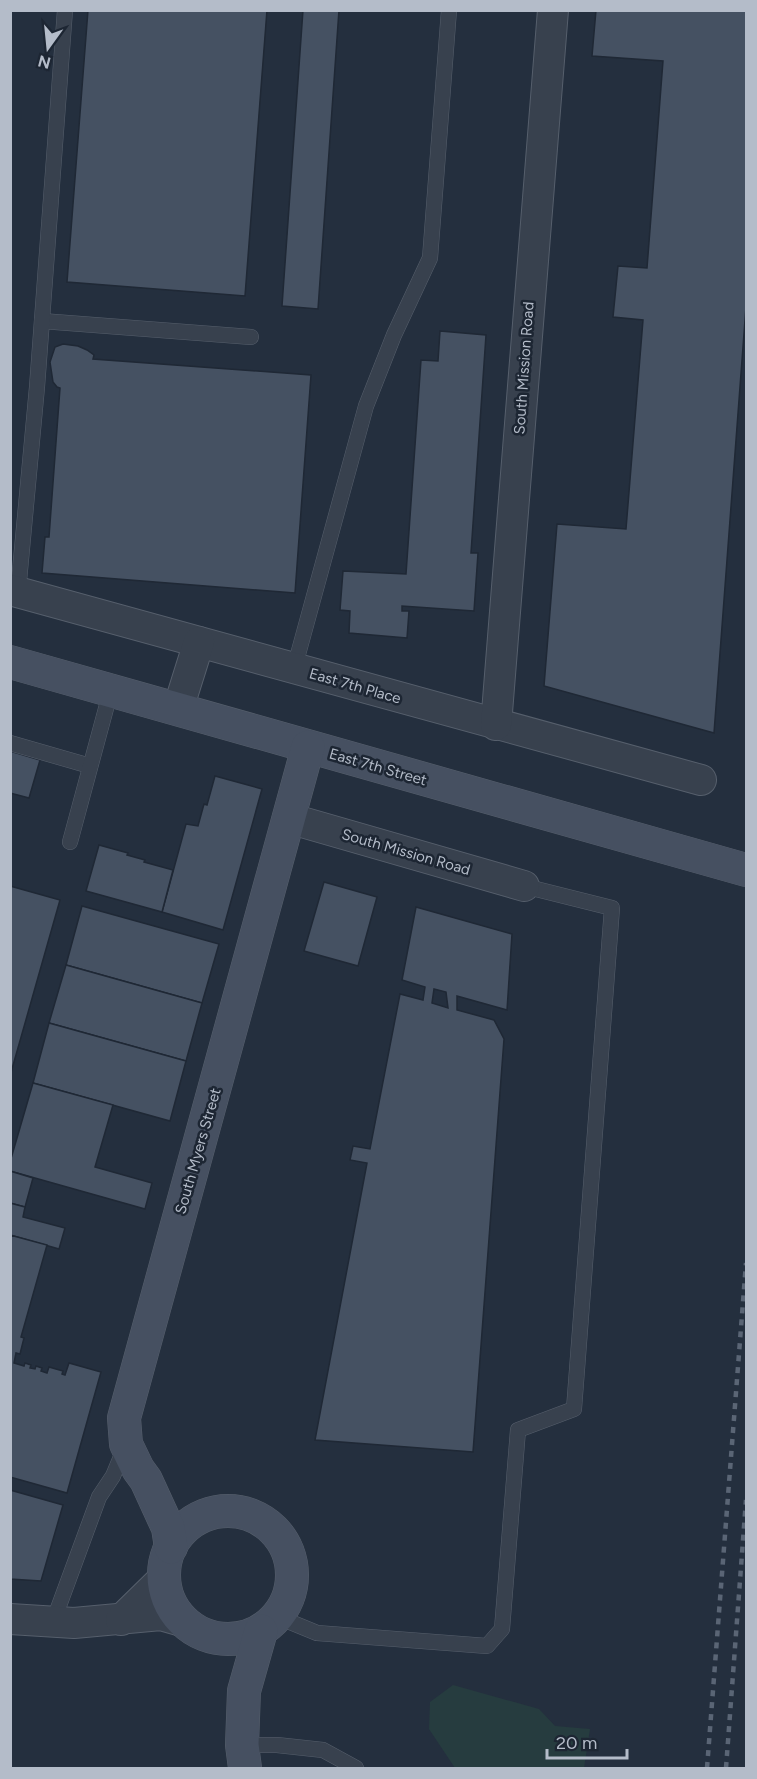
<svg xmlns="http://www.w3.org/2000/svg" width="757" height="1779" font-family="Figtree,sans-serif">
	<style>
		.green { fill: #263c3f }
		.building { fill: #455162; stroke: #1f2835; stroke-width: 1.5; fill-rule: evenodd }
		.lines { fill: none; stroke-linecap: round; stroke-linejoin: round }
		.lane-casing { stroke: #565f6c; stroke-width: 16 }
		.street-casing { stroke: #565f6c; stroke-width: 32 }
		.secondary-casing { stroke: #565f6c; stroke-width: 34 }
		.lane { stroke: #38414e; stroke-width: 15 }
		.street { stroke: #38414e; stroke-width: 30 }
		.secondary { stroke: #465061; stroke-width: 33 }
		.rail { stroke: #5a6575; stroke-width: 4.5; stroke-dasharray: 6 6; stroke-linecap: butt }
		.labels { text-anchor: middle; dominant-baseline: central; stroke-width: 5; stroke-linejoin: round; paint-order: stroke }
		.street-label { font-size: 15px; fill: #b4bcc9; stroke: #1d2633 }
	</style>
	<rect width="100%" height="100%" fill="#242f3e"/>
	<polygon class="green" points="453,1685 539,1709 555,1726 590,1729 584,1768 455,1768 429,1729 430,1702"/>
	<g class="building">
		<polygon points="88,10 267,10 245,296 67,282"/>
		<polygon points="303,10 339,10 318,309 282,306"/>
		<polygon points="596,10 746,10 746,307 714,733 544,686 557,524 626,529 643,320 613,317 618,266 647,268 663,61 592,56"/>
		<polygon points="440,331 486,335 471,553 478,553 474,611 402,606 402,611 409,611 407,638 349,633 350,611 340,610 343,571 406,574 421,360 438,361"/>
		<polygon points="63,344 78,346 87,350 94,355 93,359 311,375 295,593 42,573 45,537 49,537 60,388 57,387 53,382 50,362 55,347"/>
		<polygon points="10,751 40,760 29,798 10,793"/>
		<polygon points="215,776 262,789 223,930 162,912 186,824 198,826 204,804 207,805"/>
		<polygon points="99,845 128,853 127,855 145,860 144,862 173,870 162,912 86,891"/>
		<polygon points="324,882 377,897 358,966 304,951"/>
		<polygon points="10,886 60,900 10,1076"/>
		<polygon points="82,906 219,944 202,1003 66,965"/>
		<path d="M416 907 512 934 507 1010 457 996V1010L494 1020 504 1039 473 1452 315 1440 367 1163 350 1160 353 1146 370 1149 400 994 423 1000 425 987 402 980ZM434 989 446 992 448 1008 432 1003Z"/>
		<polygon points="66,965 202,1003 186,1061 49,1023"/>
		<polygon points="49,1023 186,1061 170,1121 33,1083"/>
		<polygon points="33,1083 113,1105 95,1167 152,1183 145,1209 10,1171 10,1162"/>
		<polygon points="10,1171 33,1178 25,1207 10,1203"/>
		<polygon points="10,1203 25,1207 23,1217 65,1228 59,1249 10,1235"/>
		<polygon points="10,1235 47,1245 21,1337 24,1338 20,1354 16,1353 14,1363 24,1366 25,1363 31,1365 30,1368 35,1369 36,1366 42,1368 41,1371 47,1373 49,1367 63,1371 62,1374 65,1375 69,1363 101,1372 67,1493 10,1477"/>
		<polygon points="10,1490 63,1505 41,1581 10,1579"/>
	</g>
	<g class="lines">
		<g class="lane-casing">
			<g id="lane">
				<polyline points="42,321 251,337"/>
				<polyline points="18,592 37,387 65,10"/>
				<polyline points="294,669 366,406 394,335 430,258 449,10"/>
				<polyline points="10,743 90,766"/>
				<polyline points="70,842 111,690"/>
				<polyline points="278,1617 317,1633 487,1646 502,1629 518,1430 574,1409 612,908 524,886"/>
				<polyline points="53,1622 99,1497 113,1476 125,1447"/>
				<polyline points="242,1745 277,1745 323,1750 356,1768"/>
			</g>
		</g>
		<g class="street-casing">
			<g id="street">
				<polyline points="10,590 701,780"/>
				<polyline points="178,709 199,642"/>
				<polyline points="496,725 553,10"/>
				<polyline points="288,818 524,886"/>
				<polyline points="10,1619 74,1623 161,1615 182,1621"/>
				<polyline points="121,1620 164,1578"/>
			</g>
		</g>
		<g class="secondary-casing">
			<g id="secondary">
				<polyline points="10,662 746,870"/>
				<circle cx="228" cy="1575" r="64"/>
				<polyline points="171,1547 168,1528 146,1480 138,1469 126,1444 124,1418 308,747"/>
				<polyline points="245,1768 242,1745 244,1691 261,1631"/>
			</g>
		</g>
		<use href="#lane" class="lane"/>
		<use href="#street" class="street"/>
		<use href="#secondary" class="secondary"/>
		<g class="rail">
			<polyline points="707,1768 746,1263"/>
			<polyline points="726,1768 746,1500"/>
		</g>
	</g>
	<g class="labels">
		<g class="street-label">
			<text transform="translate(524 368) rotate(-86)">South Mission Road</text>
			<text transform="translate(355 686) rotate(16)">East 7th Place</text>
			<text transform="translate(378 767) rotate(16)">East 7th Street</text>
			<text transform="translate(406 852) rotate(16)">South Mission Road</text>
			<text transform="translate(198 1151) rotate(-74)">South Myers Street</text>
		</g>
	</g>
	<rect width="757" height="1779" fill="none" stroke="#b4bcc9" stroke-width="24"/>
	<g transform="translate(48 48) rotate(195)" stroke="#1d2633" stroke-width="4.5" paint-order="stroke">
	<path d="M0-4.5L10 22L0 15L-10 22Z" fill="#b4bcc9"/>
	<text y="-9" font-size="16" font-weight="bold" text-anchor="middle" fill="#b4bcc9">N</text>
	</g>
	<path d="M547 1749v9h80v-9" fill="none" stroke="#b4bcc9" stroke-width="3"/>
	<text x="556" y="1749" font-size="18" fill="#b4bcc9" stroke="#1d2633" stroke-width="4.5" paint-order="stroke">20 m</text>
</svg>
